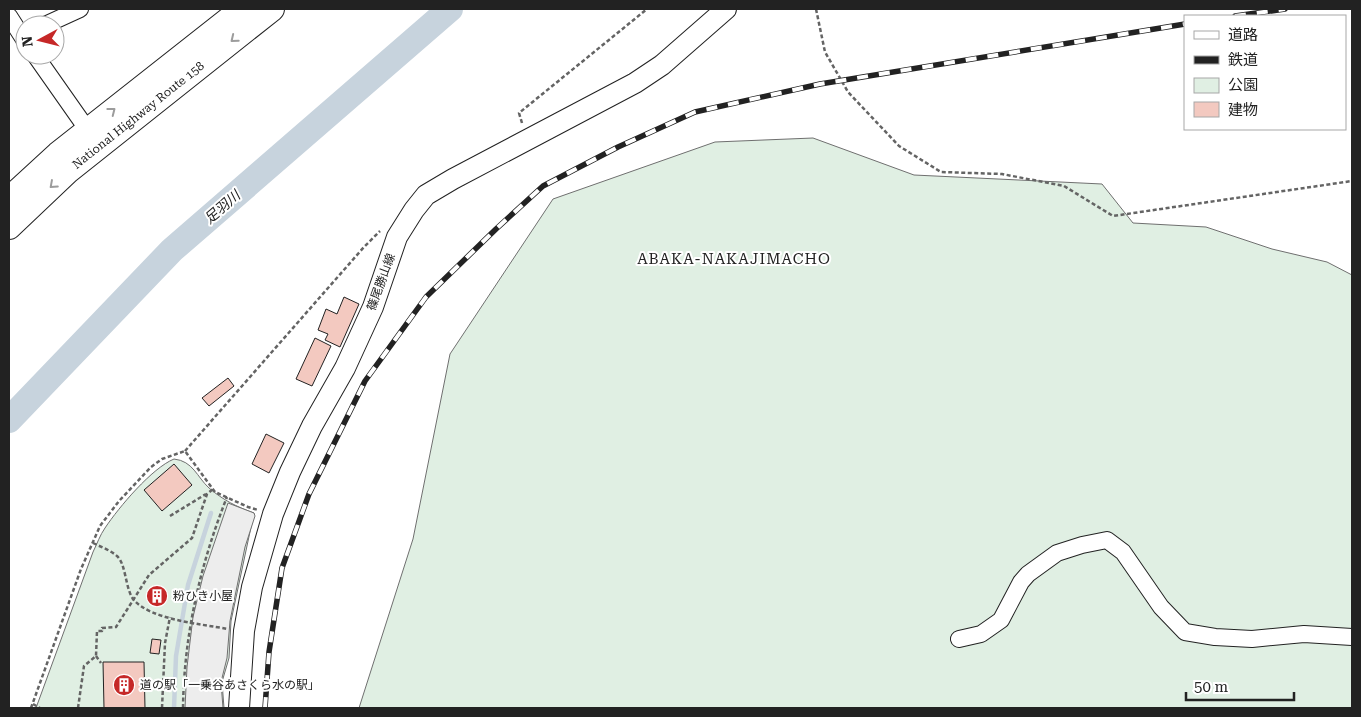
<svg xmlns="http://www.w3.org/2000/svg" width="1361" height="717" font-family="'Roboto Serif','Noto Sans JP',serif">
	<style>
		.green { fill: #e0efe3; stroke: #6f6f6f }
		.parking { fill: #ededed; stroke: #6f6f6f }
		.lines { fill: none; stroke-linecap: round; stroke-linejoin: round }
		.stream { stroke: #c7d3dd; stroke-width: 4.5 }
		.river { stroke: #c7d3dd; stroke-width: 26 }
		.building { fill: #f3c9c0; stroke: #222 }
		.minor-casing { stroke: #222; stroke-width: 18 }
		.major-casing { stroke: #222; stroke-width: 22 }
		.highway-casing { stroke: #222; stroke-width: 26 }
		.path { stroke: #646464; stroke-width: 2.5; stroke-dasharray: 4 2.5; stroke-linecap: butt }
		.minor { stroke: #fff; stroke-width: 16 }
		.major { stroke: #fff; stroke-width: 20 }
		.highway { stroke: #fff; stroke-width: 24 }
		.rail-casing { stroke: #222; stroke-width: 5.5 }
		.rail { stroke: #fff; stroke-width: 4; stroke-dasharray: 11; stroke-linecap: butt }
		.oneway { stroke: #9c9c9c }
		.labels { text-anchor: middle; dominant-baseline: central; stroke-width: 4; stroke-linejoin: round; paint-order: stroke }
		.street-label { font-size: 12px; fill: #222; stroke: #fff }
		.poi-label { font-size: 12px; fill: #222; stroke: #fff; text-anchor: start }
		.water-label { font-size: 14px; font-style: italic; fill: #222; stroke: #fff }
		.quarter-label { font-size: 15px; letter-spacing: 1px; fill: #222; stroke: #fff }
	</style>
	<rect width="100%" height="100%" fill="#fff"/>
	<g class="green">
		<polygon points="813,138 914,175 1102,184 1133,223 1206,227 1272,249 1327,262 1352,275 1352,708 359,708 413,539 450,354 553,199 715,142"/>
		<path d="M174 459C193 461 197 477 209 488 223 500 237 507 254 513L231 621 229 658 222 682 224 708H36L93 552C97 544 100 535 105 528 119 507 152 468 174 459Z"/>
	</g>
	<polygon class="parking" points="228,503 254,513 255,516 245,547 230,621 227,658 221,682 223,708 185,708 187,667 193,617 203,576"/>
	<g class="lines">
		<polyline class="stream" points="174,708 176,656 188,585 211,513"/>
		<polyline class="river" points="9,420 172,250 450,9"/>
	</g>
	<g class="building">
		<polygon points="344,297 359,304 340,347 325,340 328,334 318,330 326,309 337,314"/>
		<polygon points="315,338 331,346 312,386 296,379"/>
		<polygon points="228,378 234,386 209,406 202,398"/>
		<polygon points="266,434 284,443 269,473 252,464"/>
		<polygon points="174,464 192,485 162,511 144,490"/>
		<polygon points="152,589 163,591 162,602 150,600"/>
		<polygon points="152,639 161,640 159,654 150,653"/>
		<polygon points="103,662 144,662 145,708 104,708"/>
	</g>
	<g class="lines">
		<g class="minor-casing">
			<g id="minor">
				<polyline points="9,16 25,41"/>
				<polyline points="45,25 80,9"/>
				<polyline points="35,55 94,139"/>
				<polyline points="959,639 981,634 1001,620 1021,582 1028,574 1057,553 1082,545 1107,540 1123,552 1161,607 1185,632 1215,637 1252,639 1304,634 1352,637"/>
			</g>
		</g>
		<g class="major-casing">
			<polyline id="major" points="239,708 244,631 252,587 273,514 290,472 312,426 345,368 373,307 397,237 414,210 426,195 453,179 635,83 662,65 726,9"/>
		</g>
		<g class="highway-casing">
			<g id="highway">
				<polyline points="9,199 58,154 242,9"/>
				<path id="s1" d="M9 227 68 171 272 9"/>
			</g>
		</g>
		<g class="path">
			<polyline points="816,9 825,52 848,92 899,146 941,172 1002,174 1064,186 1113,216 1352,181"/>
			<polyline points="522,123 519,113 647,9"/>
			<polyline points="185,451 364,247 380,231"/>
			<polyline points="170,516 206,494"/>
			<path d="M93 543C101 547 110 550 117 556 126 564 125 587 133 599 150 620 202 624 228 629"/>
			<polyline points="96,656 101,663"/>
			<polyline points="33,704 40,708"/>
			<polyline points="31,708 81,569 100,526 119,501 151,467 162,459 185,451 215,492 248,507 258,510"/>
			<polyline points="78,708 84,666 96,656 97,631 102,631 102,628 116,627 149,575 192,538 207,494 213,489"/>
			<polyline points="162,708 165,643 170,617"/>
			<path d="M183 708C184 635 200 565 227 497"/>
		</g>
		<use href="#minor" class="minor"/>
		<use href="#major" class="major"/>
		<use href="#highway" class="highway"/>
		<g class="rail-casing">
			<g id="rail">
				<polyline points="1235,16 1285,9"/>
				<polyline points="265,708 269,652 282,568 309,494 365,381 426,297 496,229 543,186 618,147 695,112 820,84 1185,24"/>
			</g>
		</g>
		<use href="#rail" class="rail"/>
	</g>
	<defs><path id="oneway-chevron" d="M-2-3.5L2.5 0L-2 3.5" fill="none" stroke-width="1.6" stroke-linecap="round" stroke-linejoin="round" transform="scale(1.25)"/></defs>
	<g class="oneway">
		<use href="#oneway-chevron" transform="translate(234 39) rotate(141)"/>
		<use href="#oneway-chevron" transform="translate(112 111) rotate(-38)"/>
		<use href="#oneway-chevron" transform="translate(53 185) rotate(138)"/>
	</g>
	<defs>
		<g id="building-disc" transform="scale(1.125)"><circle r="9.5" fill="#c62828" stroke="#fff"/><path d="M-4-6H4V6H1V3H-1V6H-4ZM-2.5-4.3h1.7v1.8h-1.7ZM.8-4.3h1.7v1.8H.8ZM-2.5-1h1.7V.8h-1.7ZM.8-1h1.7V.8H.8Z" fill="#fff"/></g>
	</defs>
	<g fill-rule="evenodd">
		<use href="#building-disc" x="157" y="596"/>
		<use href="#building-disc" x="124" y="685"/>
	</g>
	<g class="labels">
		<g class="street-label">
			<text stroke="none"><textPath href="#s1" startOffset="171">National Highway Route 158</textPath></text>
			<text transform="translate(381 282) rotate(-70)">篠尾勝山線</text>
		</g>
		<g class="poi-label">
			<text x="173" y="596">粉ひき小屋</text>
			<text x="140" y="685">道の駅「一乗谷あさくら水の駅」</text>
		</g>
		<g class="water-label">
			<text transform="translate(222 207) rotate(-41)">足羽川</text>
		</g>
		<g class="quarter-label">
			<text x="734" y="259">ABAKA-NAKAJIMACHO</text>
		</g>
	</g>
	<rect width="1361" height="717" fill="none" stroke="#222222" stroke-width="20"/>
	<rect x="1184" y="15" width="162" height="115" fill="#ffffff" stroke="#a7a7a7"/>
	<rect x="1194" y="31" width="25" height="8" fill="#ffffff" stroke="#a7a7a7"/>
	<text x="1228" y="40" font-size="15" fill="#222222">道路</text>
	<rect x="1194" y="56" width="25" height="8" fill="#222222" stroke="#a7a7a7"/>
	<text x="1228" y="65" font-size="15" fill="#222222">鉄道</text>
	<rect x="1194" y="78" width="25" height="15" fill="#e0efe3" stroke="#a7a7a7"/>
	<text x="1228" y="90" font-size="15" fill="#222222">公園</text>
	<rect x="1194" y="102" width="25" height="15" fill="#f3c9c0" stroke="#a7a7a7"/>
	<text x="1228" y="115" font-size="15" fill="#222222">建物</text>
	<g transform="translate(40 40) rotate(263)"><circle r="24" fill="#ffffff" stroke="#a7a7a7"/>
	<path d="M0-4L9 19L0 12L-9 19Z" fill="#c62828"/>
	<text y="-8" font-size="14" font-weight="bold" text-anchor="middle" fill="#222222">N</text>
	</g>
	<path d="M1186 692v8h108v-8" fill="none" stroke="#222222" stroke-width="2.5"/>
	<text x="1194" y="692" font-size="15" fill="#222222" stroke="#ffffff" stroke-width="4" paint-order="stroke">50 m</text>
</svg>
